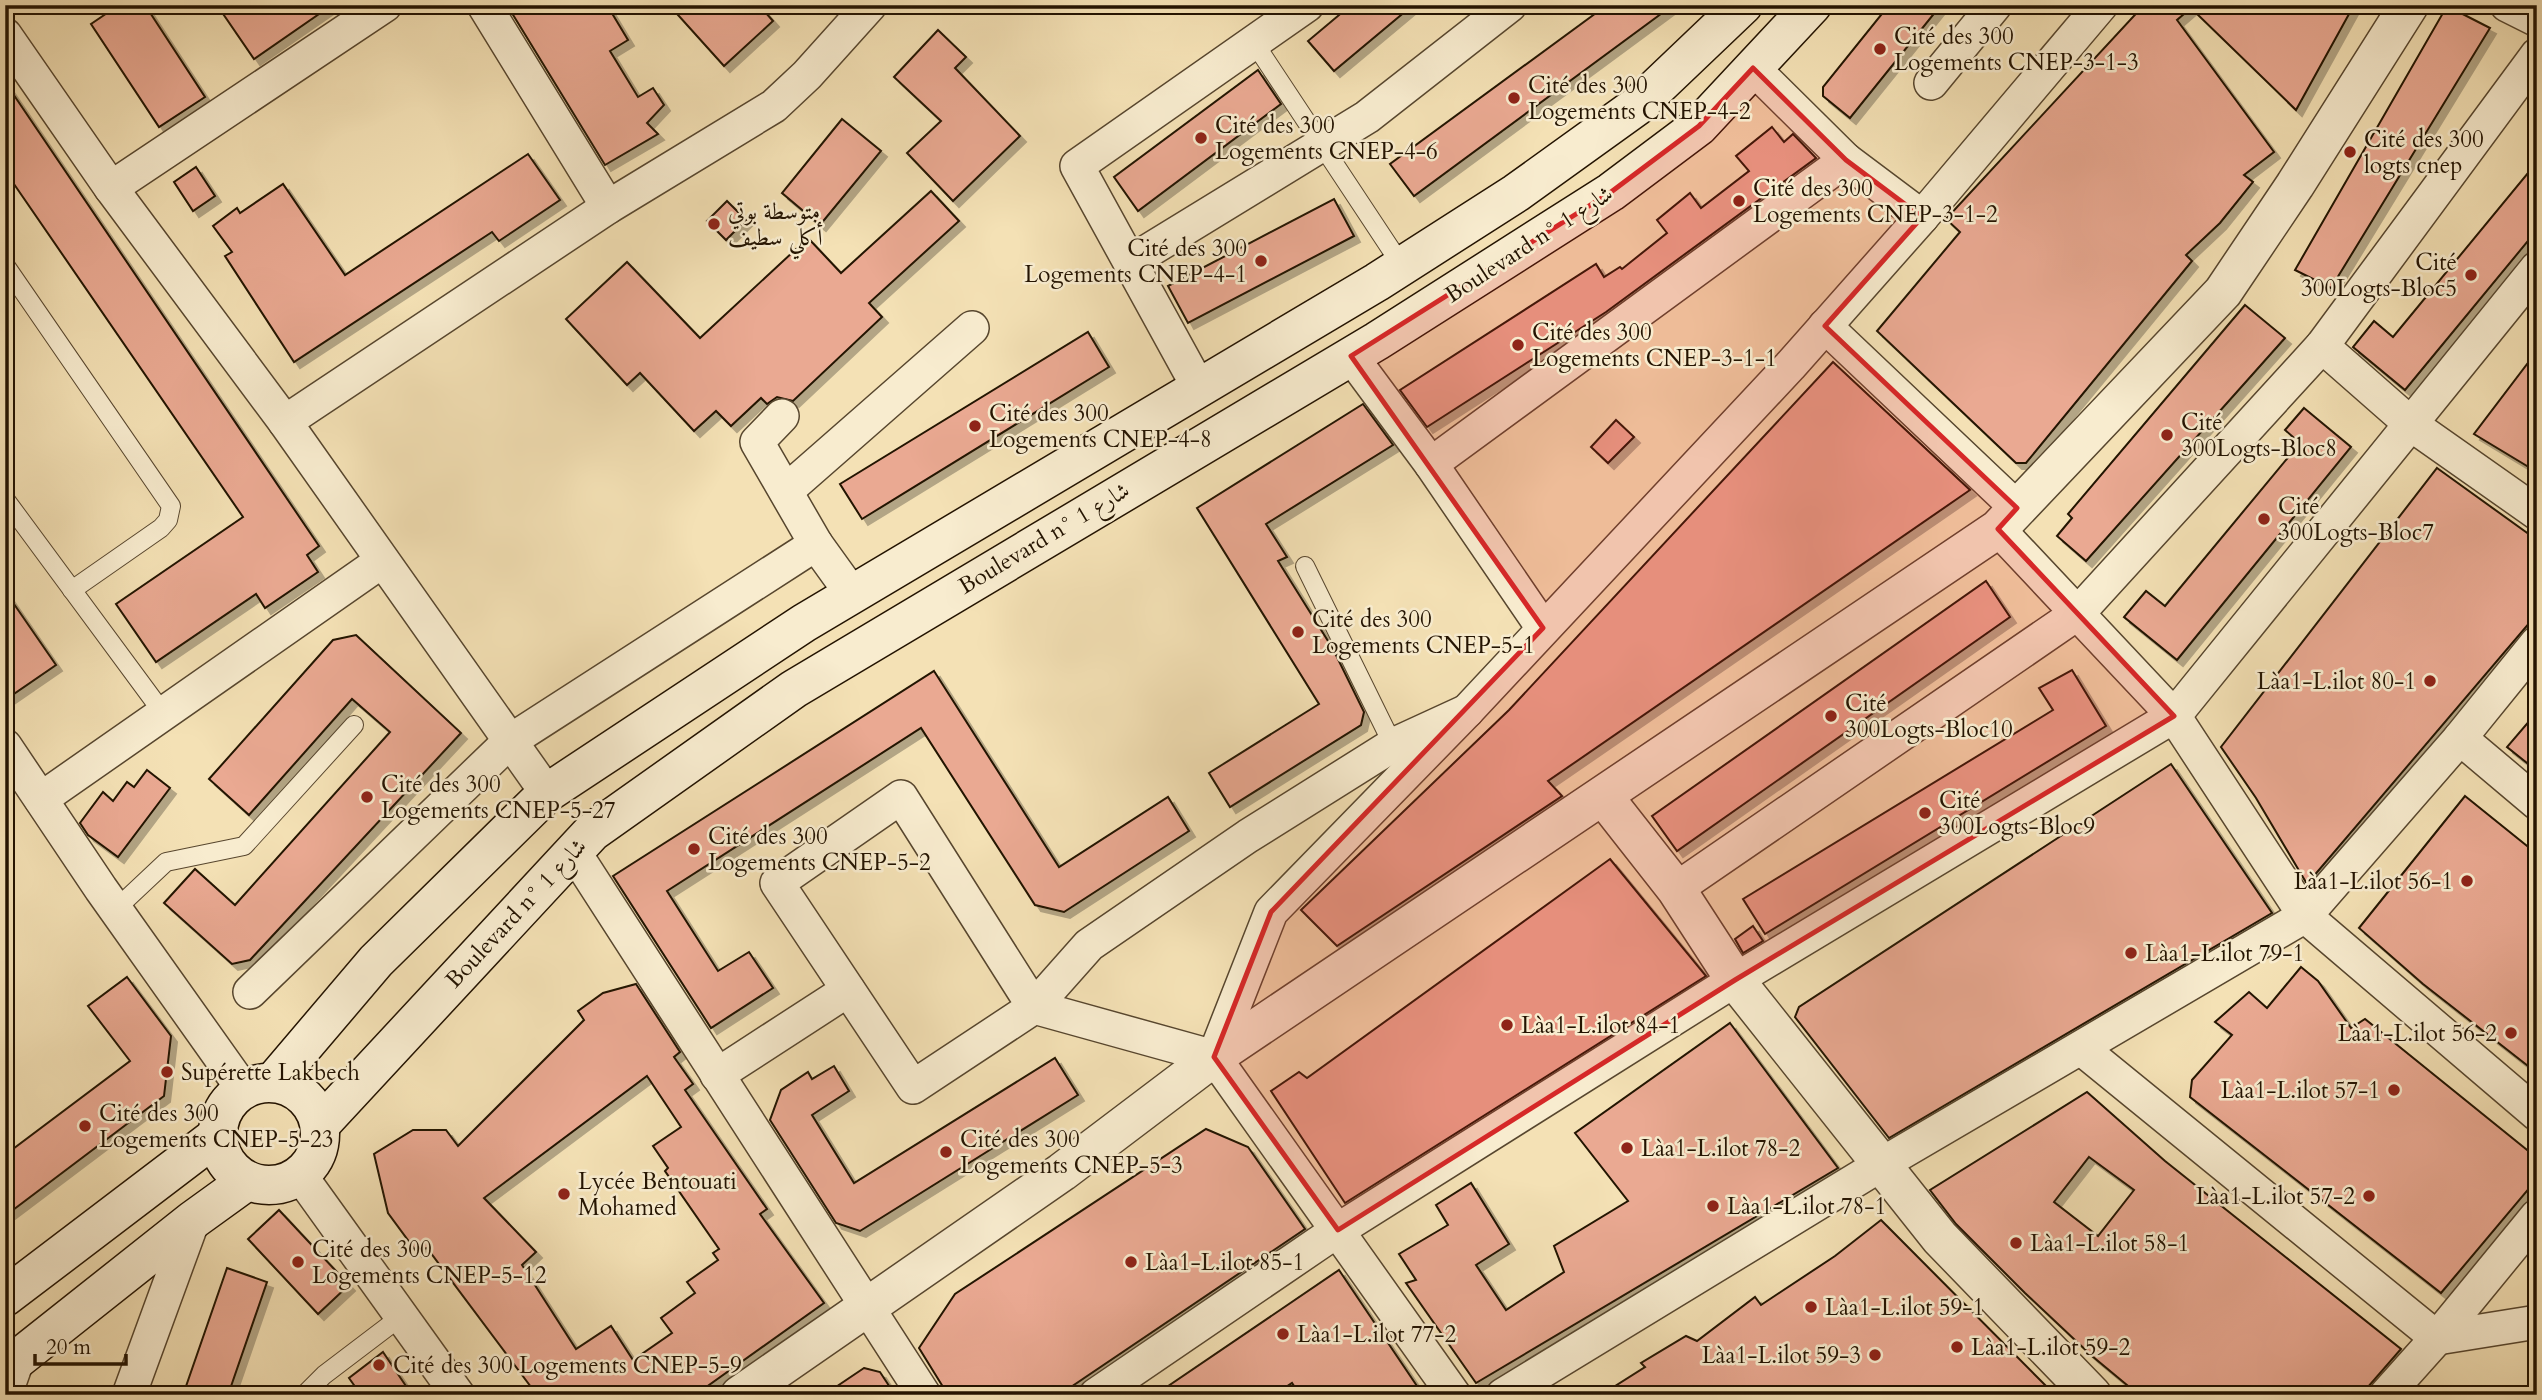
<svg xmlns="http://www.w3.org/2000/svg" width="2542" height="1400" font-family="Cardo,Amiri,serif">
	<style>
		.building { fill: #eaa992; stroke: #231301; stroke-width: 2; fill-rule: evenodd; filter: url(#shadow) }
		.lines { fill: none; stroke-linecap: round; stroke-linejoin: round }
		.service-casing { stroke: #57462e; stroke-width: 20 }
		.minor-casing { stroke: #57462e; stroke-width: 36 }
		.tertiary-casing { stroke: #57462e; stroke-width: 41 }
		.secondary-casing { stroke: #231301; stroke-width: 41 }
		.service { stroke: #f8eccf; stroke-width: 18 }
		.minor { stroke: #f8eccf; stroke-width: 33 }
		.tertiary { stroke: #f8eccf; stroke-width: 38 }
		.secondary { stroke: #f8eccf; stroke-width: 38 }
		.marked { fill: #d62828; fill-opacity: 0.2; stroke: #d62828; stroke-width: 5; stroke-linejoin: round }
		.poi-dot { fill: #8f2418; stroke: #f8eccf; stroke-width: 2.5 }
		.labels { text-anchor: middle; dominant-baseline: central; stroke-width: 5; stroke-linejoin: round; paint-order: stroke }
		.poi-label { font-size: 23px; fill: #231301; stroke: #f8eccf; text-anchor: start }
		.street-label { font-size: 23px; fill: #231301; stroke: #f8eccf }
	</style>
	<defs>
		<filter id="shadow"><feDropShadow dx="6" dy="6" stdDeviation="0" flood-color="#0004"/></filter>
	</defs>
	<rect width="100%" height="100%" fill="#f4e1b5"/>
	<filter id="stains"><feTurbulence type="fractalNoise" baseFrequency=".00286" numOctaves="4"/><feColorMatrix values="0 0 0 0 .2 0 0 0 0 .09 0 0 0 0 .02 0 0 0 .5 -.17"/></filter>
	<radialGradient id="worn" r=".72"><stop offset=".6" stop-color="#630" stop-opacity="0"/><stop offset="1" stop-color="#630" stop-opacity=".3"/></radialGradient>
	<g class="building">
		<polygon points="119,5 145,5 205,97 159,127 91,24"/>
		<polygon points="217,5 332,5 254,59"/>
		<polygon points="507,5 607,5 628,40 610,51 638,97 653,88 664,105 647,123 658,134 605,165"/>
		<polygon points="669,5 759,5 773,21 724,66"/>
		<polygon points="1351,5 1413,5 1334,71 1308,41"/>
		<polygon points="1607,5 1673,5 1414,196 1390,164"/>
		<polygon points="1889,5 1941,5 1850,118 1823,96 1823,87"/>
		<polygon points="2144,5 2354,5 2296,110 2191,8 2177,20 2274,152 2244,175 2253,182 2220,223 2186,255 2192,261 2026,463 2016,463 1877,331 1960,232 1946,219"/>
		<polygon points="2447,6 2490,28 2331,288 2295,270"/>
		<polygon points="938,30 966,57 955,68 1020,136 953,201 907,153 941,121 894,77"/>
		<polygon points="1258,70 1281,104 1138,211 1114,177"/>
		<polygon points="5,82 319,546 307,555 318,572 265,608 256,594 156,662 116,604 243,517 5,171"/>
		<polygon points="842,119 881,151 820,225 782,193"/>
		<polygon points="1772,127 1784,142 1793,134 1816,158 1606,312 1427,427 1400,390 1596,264 1604,277 1620,267 1622,269 1667,233 1657,220 1690,193 1701,208 1749,171 1736,156"/>
		<polygon points="528,154 560,200 499,241 492,232 294,362 225,256 232,252 213,226 237,208 240,213 283,184 345,275"/>
		<polygon points="2537,162 2537,230 2405,390 2353,347 2374,321 2393,337"/>
		<polygon points="196,167 215,196 193,211 174,182"/>
		<polygon points="931,191 959,221 869,303 882,317 793,401 777,397 767,404 761,398 731,426 716,411 694,431 640,373 627,385 566,319 627,262 700,338 808,238 841,273"/>
		<polygon points="1334,199 1354,236 1188,323 1168,286"/>
		<polygon points="727,201 746,220 726,240 707,221"/>
		<polygon points="2245,305 2285,338 2086,561 2057,536 2072,518 2068,514"/>
		<polygon points="1088,332 1109,367 862,519 840,484"/>
		<polygon points="2537,351 2537,472 2474,434"/>
		<polygon points="1833,362 1970,490 1548,781 1562,796 1337,946 1301,910 1509,710"/>
		<polygon points="1363,404 1393,445 1266,524 1287,557 1278,561 1333,649 1364,712 1361,725 1230,807 1209,773 1319,704 1197,508"/>
		<polygon points="2304,408 2351,447 2177,660 2124,617 2146,591 2165,606 2300,443 2285,430"/>
		<polygon points="1616,420 1634,437 1608,463 1591,447"/>
		<polygon points="2437,468 2537,540 2537,614 2307,884 2256,798 2221,747"/>
		<polygon points="1986,581 2010,617 1677,851 1652,816"/>
		<polygon points="5,591 56,665 5,700"/>
		<polygon points="356,635 461,733 250,960 232,964 164,903 195,869 235,905 390,732 352,699 249,815 209,779 333,640"/>
		<polygon points="2072,670 2106,726 1765,934 1743,899 2053,710 2039,688"/>
		<polygon points="934,671 1059,867 1168,797 1189,831 1064,912 1035,905 921,728 667,891 718,971 749,952 773,988 711,1028 613,876"/>
		<polygon points="2537,712 2537,771 2507,747"/>
		<polygon points="2171,764 2272,913 1889,1138 1795,1017 1799,1007"/>
		<polygon points="147,770 170,788 118,857 88,835 80,823 103,792 113,801 127,782 134,787"/>
		<polygon points="2465,796 2537,854 2537,1073 2423,984 2359,928"/>
		<polygon points="1610,859 1706,976 1345,1203 1271,1091 1299,1072 1307,1078"/>
		<polygon points="1753,926 1763,941 1743,953 1735,939"/>
		<polygon points="2301,967 2318,981 2351,1028 2365,1019 2537,1158 2537,1179 2441,1293 2190,1097 2192,1080 2232,1035 2215,1022 2249,992 2267,1008"/>
		<polygon points="127,977 171,1036 164,1096 5,1216 5,1155 130,1061 88,1006"/>
		<path d="M636 984 680 1052 674 1057 693 1084 685 1090 767 1209 760 1214 824 1303 695 1395H537L427 1248 416 1251 388 1213 374 1154 413 1130H446L458 1146 584 1020 578 1011 603 993ZM647 1076 681 1127 653 1146 668 1168 665 1171 719 1249 713 1253 718 1260 687 1282 695 1293 661 1318 672 1333 633 1360 611 1326 576 1349 522 1265 536 1252 484 1198Z"/>
		<polygon points="1730,1023 1838,1168 1476,1383 1406,1283 1416,1280 1399,1254 1448,1225 1436,1205 1471,1183 1509,1244 1476,1265 1506,1310 1564,1272 1554,1246 1628,1201 1575,1133"/>
		<polygon points="1055,1058 1078,1095 860,1231 836,1223 770,1120 781,1090 808,1072 812,1079 834,1066 849,1091 812,1115 854,1183"/>
		<path d="M2087 1092 2165 1161 2401 1349 2361 1395H2139L2092 1356 2025 1293 1956 1224 1930 1190ZM2089 1157 2134 1190 2098 1236 2054 1202Z"/>
		<polygon points="1206,1129 1248,1147 1305,1229 1059,1395 948,1395 919,1348 955,1294"/>
		<polygon points="279,1210 349,1285 318,1314 248,1239"/>
		<polygon points="1881,1220 2055,1395 1601,1395 1645,1367 1641,1363 1686,1336 1697,1341 1755,1297 1761,1305 1835,1256"/>
		<polygon points="227,1268 267,1282 228,1395 183,1395"/>
		<polygon points="1339,1270 1423,1395 1300,1395 1292,1383 1274,1395 1155,1395"/>
		<polygon points="383,1352 412,1395 361,1395 349,1378"/>
		<polygon points="864,1368 880,1372 895,1395 824,1395"/>
	</g>
	<g class="lines">
		<g class="service-casing">
			<g id="service">
				<polyline points="1255,44 1402,266"/>
				<polyline points="5,265 171,506 168,520 161,528 72,590"/>
				<polyline points="5,499 163,713"/>
				<polyline points="1305,566 1393,745"/>
				<polyline points="116,909 166,862 244,846 354,725"/>
				<polyline points="304,1395 324,1375 403,1315"/>
			</g>
		</g>
		<g class="minor-casing">
			<g id="minor">
				<polyline points="484,5 608,207"/>
				<polyline points="2507,5 2537,20"/>
				<polyline points="5,35 111,188 385,5"/>
				<polyline points="1753,68 1846,160"/>
				<polyline points="1931,83 1995,5"/>
				<polyline points="111,188 285,422"/>
				<polyline points="1130,262 1367,117 1510,5"/>
				<polyline points="1825,326 2017,508"/>
				<polyline points="2322,346 2412,425 2537,513"/>
				<polyline points="1351,356 1431,464"/>
				<polyline points="1199,388 1077,166 1307,5"/>
				<polyline points="786,491 972,328"/>
				<polyline points="1998,529 2174,716 2305,916 2537,1114"/>
				<polyline points="816,544 852,594"/>
				<polyline points="1543,628 1431,464 1846,160 1922,217"/>
				<polyline points="2460,738 2537,803"/>
				<polyline points="5,746 101,889 243,1089"/>
				<polyline points="547,793 285,422 608,207 774,106 807,75 870,5"/>
				<polyline points="41,799 382,561"/>
				<polyline points="574,852 924,1395"/>
				<polyline points="1676,889 2078,613 2322,346 2537,55"/>
				<polyline points="250,992 510,741 816,544 757,442 782,416"/>
				<polyline points="2082,1049 2437,1338 2537,1322"/>
				<polyline points="1214,1057 1271,912 1467,711 1790,366 1922,217 2101,5"/>
				<polyline points="717,1075 848,990"/>
				<polyline points="300,1175 458,1395"/>
				<polyline points="5,1395 18,1358"/>
				<polyline points="129,1395 193,1220"/>
				<polyline points="1096,1395 1338,1230 1735,980 2174,716 2537,268"/>
				<polyline points="1454,1395 1214,1057 1034,1007 901,797 777,883 913,1087 1034,1007 1089,945 1248,836 1393,745 1467,711"/>
				<polyline points="1503,1395 1882,1164 2305,916 2460,738 2537,643"/>
				<polyline points="2386,1395 2437,1338 2537,1216"/>
			</g>
		</g>
		<g class="tertiary-casing">
			<g id="tertiary">
				<polyline points="1603,796 1676,889 1735,980 1940,1238 2092,1395"/>
				<polyline points="740,1395 1062,1172 1214,1057 1998,529 2223,292 2295,185 2409,5"/>
			</g>
		</g>
		<g class="secondary-casing">
			<g id="secondary">
				<polyline points="274,1081 376,961 547,793 804,623 1377,282 1516,193 1637,106 1743,5"/>
				<circle cx="269" cy="1134" r="51"/>
				<polyline points="320,1125 592,832 794,689 1377,341 1611,192 1699,126 1812,5"/>
				<polyline points="5,1297 218,1135"/>
				<polyline points="5,1369 193,1220 247,1181"/>
			</g>
		</g>
		<use href="#service" class="service"/>
		<use href="#minor" class="minor"/>
		<use href="#tertiary" class="tertiary"/>
		<use href="#secondary" class="secondary"/>
	</g>
	<path class="marked" d="M1753 68 1846 160 1922 217 1825 326 2017 508 1998 529 2174 716 1735 980 1338 1230 1214 1057 1271 912 1543 628 1351 356 1611 192 1699 126Z"/>
	<g class="poi-dot">
		<circle cx="1880" cy="49" r="7"/>
		<circle cx="1514" cy="98" r="7"/>
		<circle cx="1201" cy="138" r="7"/>
		<circle cx="2350" cy="152" r="7"/>
		<circle cx="1739" cy="201" r="7"/>
		<circle cx="714" cy="224" r="7"/>
		<circle cx="1261" cy="261" r="7"/>
		<circle cx="2471" cy="275" r="7"/>
		<circle cx="1518" cy="345" r="7"/>
		<circle cx="975" cy="426" r="7"/>
		<circle cx="2167" cy="435" r="7"/>
		<circle cx="2264" cy="519" r="7"/>
		<circle cx="1298" cy="632" r="7"/>
		<circle cx="2430" cy="681" r="7"/>
		<circle cx="1831" cy="716" r="7"/>
		<circle cx="367" cy="797" r="7"/>
		<circle cx="1925" cy="813" r="7"/>
		<circle cx="694" cy="849" r="7"/>
		<circle cx="2467" cy="881" r="7"/>
		<circle cx="2131" cy="953" r="7"/>
		<circle cx="1507" cy="1025" r="7"/>
		<circle cx="2511" cy="1033" r="7"/>
		<circle cx="167" cy="1072" r="7"/>
		<circle cx="2394" cy="1090" r="7"/>
		<circle cx="85" cy="1126" r="7"/>
		<circle cx="1627" cy="1148" r="7"/>
		<circle cx="946" cy="1152" r="7"/>
		<circle cx="564" cy="1194" r="7"/>
		<circle cx="2369" cy="1196" r="7"/>
		<circle cx="1713" cy="1206" r="7"/>
		<circle cx="2016" cy="1243" r="7"/>
		<circle cx="298" cy="1262" r="7"/>
		<circle cx="1131" cy="1262" r="7"/>
		<circle cx="1811" cy="1307" r="7"/>
		<circle cx="1283" cy="1334" r="7"/>
		<circle cx="1957" cy="1347" r="7"/>
		<circle cx="1875" cy="1355" r="7"/>
		<circle cx="379" cy="1365" r="7"/>
	</g>
	<g class="labels">
		<g class="poi-label">
			<text x="1894" y="36">Cité des 300<tspan x="1894" dy="26">Logements CNEP-3-1-3</tspan></text>
			<text x="1528" y="85">Cité des 300<tspan x="1528" dy="26">Logements CNEP-4-2</tspan></text>
			<text x="1215" y="125">Cité des 300<tspan x="1215" dy="26">Logements CNEP-4-6</tspan></text>
			<text x="2364" y="139">Cité des 300<tspan x="2364" dy="26">logts cnep</tspan></text>
			<text x="1753" y="188">Cité des 300<tspan x="1753" dy="26">Logements CNEP-3-1-2</tspan></text>
			<text x="728" y="211">متوسطة بوتي<tspan x="728" dy="26">أكلي سطيف</tspan></text>
			<text x="1247" y="248" text-anchor="end">Cité des 300<tspan x="1247" dy="26">Logements CNEP-4-1</tspan></text>
			<text x="2457" y="262" text-anchor="end">Cité<tspan x="2457" dy="26">300Logts-Bloc5</tspan></text>
			<text x="1532" y="332">Cité des 300<tspan x="1532" dy="26">Logements CNEP-3-1-1</tspan></text>
			<text x="989" y="413">Cité des 300<tspan x="989" dy="26">Logements CNEP-4-8</tspan></text>
			<text x="2181" y="422">Cité<tspan x="2181" dy="26">300Logts-Bloc8</tspan></text>
			<text x="2278" y="506">Cité<tspan x="2278" dy="26">300Logts-Bloc7</tspan></text>
			<text x="1312" y="619">Cité des 300<tspan x="1312" dy="26">Logements CNEP-5-1</tspan></text>
			<text x="2416" y="681" text-anchor="end">Làa1-L.ilot 80-1</text>
			<text x="1845" y="703">Cité<tspan x="1845" dy="26">300Logts-Bloc10</tspan></text>
			<text x="381" y="784">Cité des 300<tspan x="381" dy="26">Logements CNEP-5-27</tspan></text>
			<text x="1939" y="800">Cité<tspan x="1939" dy="26">300Logts-Bloc9</tspan></text>
			<text x="708" y="836">Cité des 300<tspan x="708" dy="26">Logements CNEP-5-2</tspan></text>
			<text x="2453" y="881" text-anchor="end">Làa1-L.ilot 56-1</text>
			<text x="2145" y="953">Làa1-L.ilot 79-1</text>
			<text x="1521" y="1025">Làa1-L.ilot 84-1</text>
			<text x="2497" y="1033" text-anchor="end">Làa1-L.ilot 56-2</text>
			<text x="181" y="1072">Supérette Lakbech</text>
			<text x="2380" y="1090" text-anchor="end">Làa1-L.ilot 57-1</text>
			<text x="99" y="1113">Cité des 300<tspan x="99" dy="26">Logements CNEP-5-23</tspan></text>
			<text x="960" y="1139">Cité des 300<tspan x="960" dy="26">Logements CNEP-5-3</tspan></text>
			<text x="1641" y="1148">Làa1-L.ilot 78-2</text>
			<text x="578" y="1181">Lycée Bentouati<tspan x="578" dy="26">Mohamed</tspan></text>
			<text x="2355" y="1196" text-anchor="end">Làa1-L.ilot 57-2</text>
			<text x="1727" y="1206">Làa1-L.ilot 78-1</text>
			<text x="2030" y="1243">Làa1-L.ilot 58-1</text>
			<text x="312" y="1249">Cité des 300<tspan x="312" dy="26">Logements CNEP-5-12</tspan></text>
			<text x="1145" y="1262">Làa1-L.ilot 85-1</text>
			<text x="1825" y="1307">Làa1-L.ilot 59-1</text>
			<text x="1297" y="1334">Làa1-L.ilot 77-2</text>
			<text x="1971" y="1347">Làa1-L.ilot 59-2</text>
			<text x="1861" y="1355" text-anchor="end">Làa1-L.ilot 59-3</text>
			<text x="393" y="1365">Cité des 300 Logements CNEP-5-9</text>
		</g>
		<g class="street-label">
			<text transform="translate(1529 244) rotate(-33)">Boulevard n° شارع 1</text>
			<text transform="translate(1044 538) rotate(-31)">Boulevard n° شارع 1</text>
			<text transform="translate(516 913) rotate(-47)">Boulevard n° شارع 1</text>
		</g>
	</g>
	<rect width="2542" height="1400" fill="none" stroke="#f4e1b5" stroke-width="28"/>
	<rect x="7" y="7" width="2528" height="1386" fill="none" stroke="#231301" stroke-width="3.5"/>
	<rect x="14" y="14" width="2514" height="1372" fill="none" stroke="#231301" stroke-width="2"/>
	<path d="M35 1354v10h91v-10" fill="none" stroke="#231301" stroke-width="3.5"/>
	<text x="46" y="1354" font-size="21" fill="#231301" stroke="#f8eccf" stroke-width="5" paint-order="stroke">20 m</text>
	<rect width="100%" height="100%" filter="url(#stains)"/>
	<rect width="100%" height="100%" fill="url(#worn)"/>
</svg>
